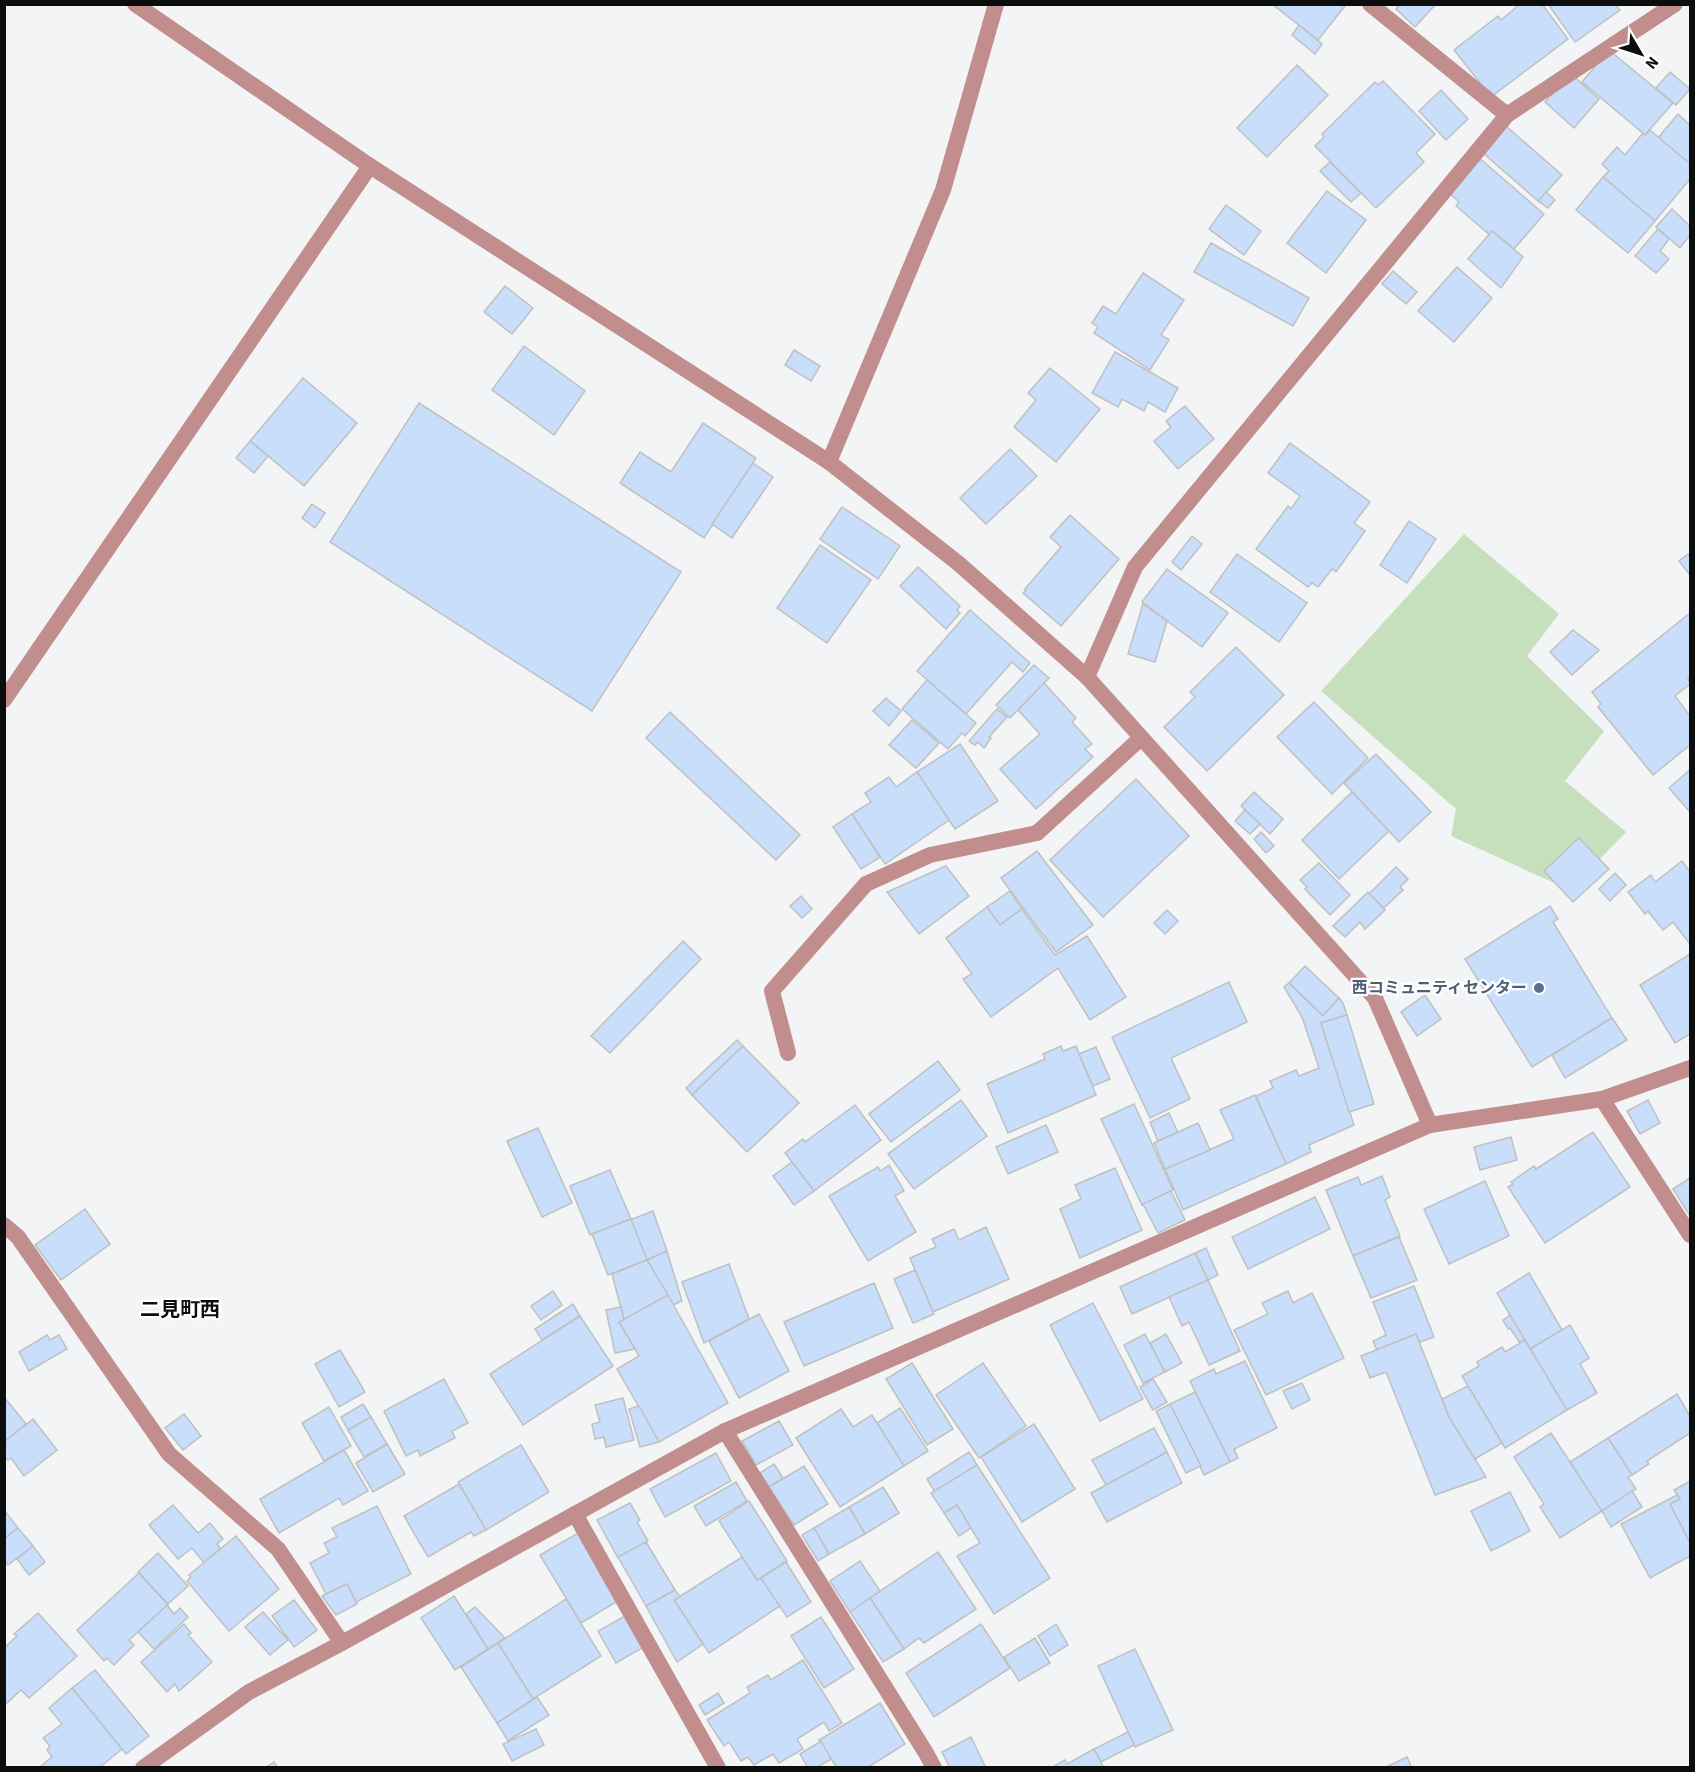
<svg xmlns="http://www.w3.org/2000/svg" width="1695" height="1772" font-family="'Source Sans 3','Noto Sans JP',sans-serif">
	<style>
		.green { fill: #c6e0be }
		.building { fill: #c8defb; stroke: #bfc0c1; stroke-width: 1.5 }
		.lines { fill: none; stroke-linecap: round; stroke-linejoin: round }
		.service { stroke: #c18e8d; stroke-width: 16 }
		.minor { stroke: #c18e8d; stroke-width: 16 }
		.service-dot { fill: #5c6f8a; stroke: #fff; stroke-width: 2 }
		.labels { text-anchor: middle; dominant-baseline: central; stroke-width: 4.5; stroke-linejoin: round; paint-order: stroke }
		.service-label { font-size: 16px; font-weight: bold; fill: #4e5e75; stroke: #fff; text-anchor: end }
		.quarter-label { font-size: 20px; font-weight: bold; fill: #0c0d0d; stroke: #fff }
	</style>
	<rect width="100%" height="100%" fill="#f3f4f5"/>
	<polygon class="green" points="1464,534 1559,614 1527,656 1604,731 1565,781 1626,832 1570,890 1451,836 1456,809 1321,691"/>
	<g class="building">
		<polygon points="1272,4 1343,4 1345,6 1318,40"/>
		<polygon points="1400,4 1436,4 1415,27 1396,9"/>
		<polygon points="1520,4 1542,4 1568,39 1491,97 1454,50 1498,16 1501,20"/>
		<polygon points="1554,4 1615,4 1620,10 1575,42 1550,7"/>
		<polygon points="1299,25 1322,44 1315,54 1292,35"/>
		<polygon points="1609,50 1673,103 1645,135 1582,82"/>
		<polygon points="1297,65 1328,95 1267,157 1237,128"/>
		<polygon points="1670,72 1690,89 1676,105 1656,88"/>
		<polygon points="1571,74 1599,99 1574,128 1545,102"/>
		<polygon points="1383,81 1435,134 1416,153 1424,162 1376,208 1315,146 1324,137 1322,134 1375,82 1378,85"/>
		<polygon points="1441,90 1468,119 1446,140 1419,111"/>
		<polygon points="1678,114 1690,125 1690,164 1658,138"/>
		<polygon points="1506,126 1562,175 1538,201 1483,153"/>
		<polygon points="1650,130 1690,164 1690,179 1655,221 1603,177 1609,171 1602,164 1617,147 1625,155 1643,133 1645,135"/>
		<polygon points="1477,156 1544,214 1514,249 1492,231 1490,235 1456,206 1459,202 1447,191"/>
		<polygon points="1330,162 1361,193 1351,202 1320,171"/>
		<polygon points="1603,177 1655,221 1628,253 1576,210"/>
		<polygon points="1327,191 1366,220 1326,273 1287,243"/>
		<polygon points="1546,192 1555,200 1548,208 1538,201"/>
		<polygon points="1226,205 1261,231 1244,255 1209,229"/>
		<polygon points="1672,209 1690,226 1690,235 1680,248 1656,227"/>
		<polygon points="1658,229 1669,239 1660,251 1669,259 1656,273 1635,256"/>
		<polygon points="1492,231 1523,257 1501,288 1468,259"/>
		<polygon points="1211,243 1309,298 1293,326 1194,272"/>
		<polygon points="1457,267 1492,298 1454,342 1418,311"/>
		<polygon points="1393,271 1417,292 1406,304 1382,284"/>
		<polygon points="1143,273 1184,300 1161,335 1169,340 1150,370 1094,333 1098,327 1092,323 1103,306 1116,314"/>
		<polygon points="505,286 533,308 512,334 484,312"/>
		<polygon points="524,346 585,391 554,435 492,390"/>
		<polygon points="794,350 820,366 811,381 785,365"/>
		<polygon points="1115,352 1178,388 1165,412 1148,402 1144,411 1122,399 1118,407 1092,393"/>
		<polygon points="1050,368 1100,409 1056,462 1014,427 1036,400 1028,393"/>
		<polygon points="303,378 357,423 304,486 250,441"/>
		<polygon points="419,403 681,572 592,711 330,542"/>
		<polygon points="1185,406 1214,439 1178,469 1154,441 1171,427 1166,421"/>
		<polygon points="703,423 756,458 704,538 620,483 640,452 671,472"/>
		<polygon points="250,441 268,456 254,473 236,458"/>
		<polygon points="1290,443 1370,502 1354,523 1365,531 1336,572 1332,569 1318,587 1312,583 1308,587 1256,549 1288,506 1291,509 1300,496 1268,473"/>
		<polygon points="1010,449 1037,476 986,524 960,498"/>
		<polygon points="753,463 773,477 732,538 712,524"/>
		<polygon points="312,504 325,513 315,528 302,518"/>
		<polygon points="842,507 900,546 878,579 820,539"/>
		<polygon points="1070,515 1119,559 1061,626 1023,593 1026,590 1025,589 1061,547 1050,537"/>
		<polygon points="1409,521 1436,539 1407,583 1380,565"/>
		<polygon points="1192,536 1202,544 1181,570 1172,562"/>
		<polygon points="820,545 871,580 827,643 777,608"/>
		<polygon points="1237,554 1307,603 1279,642 1210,592"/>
		<polygon points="1688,554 1690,557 1690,575 1679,561"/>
		<polygon points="918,567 960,606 957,610 960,613 946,629 900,586"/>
		<polygon points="1167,569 1228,613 1202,647 1142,602"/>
		<polygon points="1143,604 1167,621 1155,662 1128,654"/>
		<polygon points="970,610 1030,663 1023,672 1012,662 966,714 917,671"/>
		<polygon points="1690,613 1690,676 1688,678 1690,684 1675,696 1690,716 1690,745 1653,775 1598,707 1601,704 1592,692"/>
		<polygon points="1573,630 1599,650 1572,675 1550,652"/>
		<polygon points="1236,647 1284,695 1207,771 1164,727 1195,697 1190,692"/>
		<polygon points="1034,665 1049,678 1010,718 996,705"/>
		<polygon points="927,680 976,723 965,736 962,733 948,749 902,709"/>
		<polygon points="1044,683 1076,718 1072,722 1092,744 1085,749 1093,757 1036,809 1000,769 1040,734 1018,710"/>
		<polygon points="886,698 901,711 889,726 873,711"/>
		<polygon points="1314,702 1368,758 1332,794 1277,737"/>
		<polygon points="997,709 1007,717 989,737 991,738 984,748 978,742 975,745 969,741"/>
		<polygon points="670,712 800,835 776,860 646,738"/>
		<polygon points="912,720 939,743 916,768 889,745"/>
		<polygon points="960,744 998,801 955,829 917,772"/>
		<polygon points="1376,754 1431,812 1399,842 1344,783"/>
		<polygon points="1690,770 1690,812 1669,788"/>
		<polygon points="917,772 949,820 885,864 852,814 871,802 865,793 889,777 896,787"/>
		<polygon points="1136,779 1189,836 1103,917 1050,860"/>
		<polygon points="1254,792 1283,819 1270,834 1241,806"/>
		<polygon points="1352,792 1389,831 1339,879 1302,840"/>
		<polygon points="1245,810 1260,824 1250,834 1235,821"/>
		<polygon points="852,814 880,857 861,869 833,827"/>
		<polygon points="1261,832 1274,846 1266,853 1254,839"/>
		<polygon points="1579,838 1609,869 1573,902 1544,871"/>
		<polygon points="1037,851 1093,925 1056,952 1001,878"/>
		<polygon points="1682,861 1690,872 1690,944 1673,922 1663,930 1648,911 1645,914 1628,892 1651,875 1655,882"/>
		<polygon points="1319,863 1350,895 1330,915 1305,889 1307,887 1300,880"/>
		<polygon points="946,866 969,896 919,934 887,892"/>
		<polygon points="1396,867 1408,879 1400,887 1403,890 1384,908 1369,894"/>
		<polygon points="1615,873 1626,885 1610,901 1599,889"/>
		<polygon points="1010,891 1022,909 1000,925 987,907"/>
		<polygon points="1368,892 1385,910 1365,929 1360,922 1345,937 1333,926"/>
		<polygon points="801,896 812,909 802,918 790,906"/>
		<polygon points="1550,906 1558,919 1553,922 1612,1018 1532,1067 1465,959"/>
		<polygon points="987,907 1000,925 1022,909 1055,955 1087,936 1126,997 1090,1020 1058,968 991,1017 963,979 972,974 946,938"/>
		<polygon points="1167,910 1178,921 1165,934 1154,923"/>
		<polygon points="683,941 701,959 610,1053 591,1036"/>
		<polygon points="1690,954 1690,1034 1675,1043 1640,985"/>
		<polygon points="1305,966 1339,998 1323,1016 1289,983"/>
		<polygon points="1229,982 1247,1022 1171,1058 1190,1099 1150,1118 1112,1037"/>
		<polygon points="1289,983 1323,1016 1339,998 1343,1003 1347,1015 1321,1023 1354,1125 1309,1145 1311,1152 1286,1164 1256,1096 1273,1088 1270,1081 1296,1070 1299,1076 1319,1068 1302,1017 1284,987"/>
		<polygon points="1425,995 1441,1019 1417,1036 1401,1012"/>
		<polygon points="1347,1015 1374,1104 1349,1112 1321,1023"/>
		<polygon points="1612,1018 1627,1040 1565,1078 1552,1055"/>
		<polygon points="737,1040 743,1046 692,1095 686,1088"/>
		<polygon points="743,1046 799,1103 747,1152 692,1095"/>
		<polygon points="1061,1046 1063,1051 1076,1046 1096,1095 1008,1133 987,1084 1045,1059 1043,1054"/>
		<polygon points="1096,1047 1110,1079 1093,1086 1079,1054"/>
		<polygon points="938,1061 960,1090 891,1142 869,1114"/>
		<polygon points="1255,1095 1286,1164 1183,1210 1165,1169 1234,1139 1220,1110"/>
		<polygon points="961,1100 987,1136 914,1189 888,1154"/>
		<polygon points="1648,1100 1660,1123 1640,1134 1627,1111"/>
		<polygon points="1134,1104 1173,1190 1142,1205 1101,1119"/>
		<polygon points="855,1105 881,1140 814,1191 785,1153 803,1139 805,1142"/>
		<polygon points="1169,1113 1178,1133 1158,1141 1150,1122"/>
		<polygon points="1198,1123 1210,1150 1165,1169 1154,1143"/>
		<polygon points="1046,1125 1058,1152 1008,1174 996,1147"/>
		<polygon points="538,1128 572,1203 542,1217 507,1141"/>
		<polygon points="1593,1132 1630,1187 1545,1243 1508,1187 1513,1184 1511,1182 1534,1166 1536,1169"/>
		<polygon points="1511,1137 1517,1160 1480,1170 1474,1147"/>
		<polygon points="792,1162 814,1191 794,1205 773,1176"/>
		<polygon points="889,1165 904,1191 895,1196 916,1232 868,1261 829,1196 878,1167 880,1171"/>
		<polygon points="1115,1168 1142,1230 1080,1258 1060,1209 1081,1199 1075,1185"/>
		<polygon points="610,1170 631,1219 590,1235 570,1186"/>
		<polygon points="1382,1176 1390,1197 1385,1200 1400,1236 1353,1256 1326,1190 1358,1177 1361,1185"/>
		<polygon points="1690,1178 1690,1216 1673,1189"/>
		<polygon points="1485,1181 1509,1236 1449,1264 1424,1209"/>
		<polygon points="1171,1191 1185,1220 1158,1233 1143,1204"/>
		<polygon points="1315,1197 1330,1229 1248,1269 1232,1237"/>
		<polygon points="85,1209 110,1244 61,1280 35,1245"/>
		<polygon points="653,1211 667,1251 647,1260 630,1220"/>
		<polygon points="631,1219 647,1260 608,1275 592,1234"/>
		<polygon points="986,1227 1009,1279 933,1312 910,1258 936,1247 932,1239 954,1229 959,1240"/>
		<polygon points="1399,1237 1417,1280 1371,1298 1353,1256"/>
		<polygon points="1206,1248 1218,1275 1208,1280 1195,1253"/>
		<polygon points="667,1251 682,1301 673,1305 647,1260"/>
		<polygon points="1195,1253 1208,1280 1132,1314 1120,1287"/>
		<polygon points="647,1260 668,1295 624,1320 612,1274"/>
		<polygon points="729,1264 749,1319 704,1343 682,1282"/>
		<polygon points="915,1270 934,1314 913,1323 894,1279"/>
		<polygon points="1529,1273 1562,1330 1530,1349 1497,1293"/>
		<polygon points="1208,1280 1240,1351 1209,1365 1189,1322 1182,1326 1169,1297"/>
		<polygon points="874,1283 893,1328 804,1366 784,1322"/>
		<polygon points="1414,1286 1434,1337 1420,1342 1416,1334 1377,1350 1373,1341 1386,1335 1373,1302"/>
		<polygon points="553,1291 562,1305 541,1320 531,1306"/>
		<polygon points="1288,1291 1293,1303 1312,1293 1344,1358 1266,1395 1234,1330 1268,1314 1262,1303"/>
		<polygon points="668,1295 728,1403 659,1442 617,1369 639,1356 619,1322"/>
		<polygon points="1093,1303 1143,1399 1100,1421 1050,1325"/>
		<polygon points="573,1304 580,1316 542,1340 535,1329"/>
		<polygon points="621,1307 624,1320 619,1322 635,1349 615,1353 606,1310"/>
		<polygon points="759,1314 789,1371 739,1398 709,1341"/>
		<polygon points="1510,1315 1525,1340 1520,1343 1510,1328 1508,1329 1503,1320"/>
		<polygon points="580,1316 613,1366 523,1425 490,1374"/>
		<polygon points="1570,1325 1589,1358 1580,1364 1597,1393 1567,1410 1530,1349"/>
		<polygon points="1145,1334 1165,1372 1143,1383 1124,1345"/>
		<polygon points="1166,1334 1182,1363 1165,1372 1150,1343"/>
		<polygon points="1416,1334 1449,1417 1486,1477 1435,1495 1386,1372 1370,1378 1361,1356"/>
		<polygon points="47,1335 50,1340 59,1335 67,1349 29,1371 19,1352"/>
		<polygon points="1525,1340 1567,1410 1505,1448 1462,1376 1479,1366 1477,1362 1502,1347 1505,1352"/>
		<polygon points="340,1350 365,1392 339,1407 315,1364"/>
		<polygon points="1245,1361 1277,1428 1234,1449 1238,1458 1230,1462 1190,1381 1214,1369 1216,1374"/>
		<polygon points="912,1363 953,1429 927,1445 886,1379"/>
		<polygon points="983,1363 1026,1426 979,1458 936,1395"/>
		<polygon points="444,1379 468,1423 452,1431 455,1438 420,1456 418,1450 406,1456 384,1411"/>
		<polygon points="1153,1379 1167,1402 1153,1410 1140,1387"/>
		<polygon points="1302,1383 1310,1400 1292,1409 1283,1391"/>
		<polygon points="1468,1386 1502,1443 1475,1459 1449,1417 1442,1399"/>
		<polygon points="1195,1392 1230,1462 1204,1475 1170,1404"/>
		<polygon points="1677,1394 1690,1416 1690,1433 1647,1461 1649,1464 1632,1475 1608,1438"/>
		<polygon points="4,1397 26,1424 4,1442"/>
		<polygon points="623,1398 634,1440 606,1447 604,1437 595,1439 592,1424 600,1422 595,1405"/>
		<polygon points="363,1404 371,1417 348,1430 341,1417"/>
		<polygon points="1170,1404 1201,1466 1186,1473 1156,1411"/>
		<polygon points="639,1406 659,1442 640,1447 629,1409"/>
		<polygon points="329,1407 351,1446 324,1461 302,1423"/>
		<polygon points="900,1408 928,1451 904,1466 877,1423"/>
		<polygon points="841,1409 853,1427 872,1415 904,1466 840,1507 796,1438"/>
		<polygon points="184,1414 201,1436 183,1450 165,1428"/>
		<polygon points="371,1417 387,1444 364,1457 348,1430"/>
		<polygon points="33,1419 57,1450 24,1476 11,1458 8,1460 4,1456 4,1442"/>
		<polygon points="779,1421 793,1445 756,1465 742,1441"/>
		<polygon points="1034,1424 1075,1489 1022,1522 981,1457"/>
		<polygon points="1154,1428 1167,1452 1106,1485 1092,1460"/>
		<polygon points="1551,1433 1602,1511 1560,1538 1540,1507 1544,1504 1514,1457"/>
		<polygon points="1608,1438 1632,1475 1628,1477 1636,1489 1602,1511 1570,1462"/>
		<polygon points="387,1444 405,1474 373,1492 356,1463"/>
		<polygon points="521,1445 549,1492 486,1530 458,1482"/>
		<polygon points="344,1450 368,1491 343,1505 339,1498 279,1533 260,1499"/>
		<polygon points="969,1452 977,1465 935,1492 927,1479"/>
		<polygon points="1167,1452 1182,1483 1107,1522 1091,1493"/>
		<polygon points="716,1453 731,1481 665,1517 650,1489"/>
		<polygon points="774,1464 783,1478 769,1487 760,1473"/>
		<polygon points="977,1465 1050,1578 994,1614 957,1556 980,1543 957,1505 944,1513 931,1493"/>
		<polygon points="804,1466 828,1504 794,1525 769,1487"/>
		<polygon points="1690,1481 1690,1543 1670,1504 1680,1499 1674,1490"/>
		<polygon points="736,1482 747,1501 706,1526 694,1506"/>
		<polygon points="459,1484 486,1530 474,1536 471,1532 428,1557 404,1516"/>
		<polygon points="883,1487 899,1513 865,1534 849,1507"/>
		<polygon points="1632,1491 1642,1507 1611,1527 1602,1511"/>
		<polygon points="1510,1492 1530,1531 1491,1551 1471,1511"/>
		<polygon points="1677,1495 1680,1499 1670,1504 1690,1543 1690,1556 1650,1578 1621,1524"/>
		<polygon points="749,1501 787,1561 757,1580 719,1521"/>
		<polygon points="630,1503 640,1520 637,1522 648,1541 618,1558 597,1520"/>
		<polygon points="173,1505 198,1533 210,1523 223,1539 217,1544 220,1548 204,1563 192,1548 178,1559 149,1525"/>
		<polygon points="957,1505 971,1528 959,1536 944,1513"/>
		<polygon points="377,1506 411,1574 356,1602 347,1584 326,1594 310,1563 329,1553 324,1543 337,1537 332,1528"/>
		<polygon points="849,1507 865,1534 829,1554 814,1528"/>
		<polygon points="4,1510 18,1528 4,1539"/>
		<polygon points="18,1528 33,1546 8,1565 4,1560 4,1539"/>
		<polygon points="814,1528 829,1554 818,1561 802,1535"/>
		<polygon points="580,1532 618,1601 581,1623 540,1555"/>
		<polygon points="236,1536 279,1589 229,1631 187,1581 191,1577 189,1575"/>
		<polygon points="646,1542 675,1590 646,1606 618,1557"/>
		<polygon points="33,1546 45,1562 29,1575 17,1559"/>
		<polygon points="938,1552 976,1609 924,1643 919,1638 904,1649 870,1598"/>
		<polygon points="158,1553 188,1586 168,1604 138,1572"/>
		<polygon points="742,1557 757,1580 761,1578 780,1606 709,1653 674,1600"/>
		<polygon points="860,1561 880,1591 850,1612 830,1581"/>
		<polygon points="786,1562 811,1602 787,1617 761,1578"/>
		<polygon points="139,1573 168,1605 129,1640 134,1645 114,1665 107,1658 104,1661 77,1630"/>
		<polygon points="347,1584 357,1604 336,1615 322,1596"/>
		<polygon points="675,1590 680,1597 674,1600 703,1644 677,1662 646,1606"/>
		<polygon points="454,1596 488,1649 455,1670 421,1618"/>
		<polygon points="870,1598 904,1649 883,1662 850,1612"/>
		<polygon points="566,1599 601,1656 533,1699 498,1643"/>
		<polygon points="294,1600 317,1630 294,1647 272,1616"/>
		<polygon points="167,1605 174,1614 180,1608 188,1617 154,1649 138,1632"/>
		<polygon points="475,1607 505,1638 488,1649 466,1614"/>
		<polygon points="263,1612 288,1640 270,1655 245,1627"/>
		<polygon points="38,1613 77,1656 29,1698 21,1690 7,1703 4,1701 4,1648 17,1636 14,1634"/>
		<polygon points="625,1616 642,1648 616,1663 598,1631"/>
		<polygon points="821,1617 854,1669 824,1688 791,1636"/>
		<polygon points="184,1624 191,1633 188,1635 212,1662 179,1691 175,1684 167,1692 141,1662"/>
		<polygon points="981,1624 1010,1668 934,1717 906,1673"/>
		<polygon points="1056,1624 1068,1645 1050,1656 1038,1636"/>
		<polygon points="1035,1638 1050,1663 1019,1681 1004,1657"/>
		<polygon points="498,1643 533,1699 497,1723 461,1667"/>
		<polygon points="1135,1649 1173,1730 1135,1747 1098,1666"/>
		<polygon points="803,1660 842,1723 829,1731 824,1722 797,1739 803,1749 779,1763 773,1754 754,1765 748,1757 741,1761 729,1742 724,1746 707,1720 750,1693 747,1687 768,1675 771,1680"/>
		<polygon points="95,1670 149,1736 126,1754 72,1688"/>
		<polygon points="72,1688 122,1749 99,1768 42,1768 41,1766 52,1757 47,1750 50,1746 43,1738 62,1724 49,1708"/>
		<polygon points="718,1693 724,1703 705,1715 699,1705"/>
		<polygon points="537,1697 549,1715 508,1741 497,1723"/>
		<polygon points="880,1703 905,1744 867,1768 837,1768 819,1740"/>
		<polygon points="536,1729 544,1745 512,1761 503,1744"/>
		<polygon points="1128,1732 1134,1745 1101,1762 1094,1749"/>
		<polygon points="971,1737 986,1768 950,1768 942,1752"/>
		<polygon points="821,1741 831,1759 816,1768 808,1768 800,1754"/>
		<polygon points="1094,1749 1104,1768 1051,1768 1065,1760 1067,1764"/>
		<polygon points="1407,1757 1412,1768 1384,1768"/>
		<polygon points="274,1762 278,1768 265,1768"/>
	</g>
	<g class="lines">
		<polyline class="service" points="575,1514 718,1768"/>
		<g class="minor">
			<polyline points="135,4 370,166 829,462 958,563 1087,677 1375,998 1430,1125"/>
			<polyline points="1370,4 1507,115"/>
			<polyline points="829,462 943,190 996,4"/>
			<polyline points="1087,677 1135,567 1507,115 1675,4"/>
			<polyline points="4,700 370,166"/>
			<polyline points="788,1053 772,991 866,884 930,855 1037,833 1141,738"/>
			<polyline points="1602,1099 1690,1235"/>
			<polyline points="4,1225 18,1237 169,1454 278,1549 342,1643"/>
			<polyline points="725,1431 926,1753 934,1768"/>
			<polyline points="143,1768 249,1692 342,1643 725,1431 1430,1125 1602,1099 1690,1068"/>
		</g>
	</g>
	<circle class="service-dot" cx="1539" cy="988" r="6"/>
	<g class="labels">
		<g class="service-label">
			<text x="1527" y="988">西コミュニティセンター</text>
		</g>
		<g class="quarter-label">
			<text x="180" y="1310">二見町西</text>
		</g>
	</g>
	<rect width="1695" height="1772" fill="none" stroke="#0c0d0d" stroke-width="12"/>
	<g transform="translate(1641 54) rotate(129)" stroke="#ffffff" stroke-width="4.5" paint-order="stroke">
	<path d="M0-4.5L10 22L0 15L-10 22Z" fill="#0c0d0d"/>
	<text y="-9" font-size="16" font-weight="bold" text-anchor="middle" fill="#0c0d0d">N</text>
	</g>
</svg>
